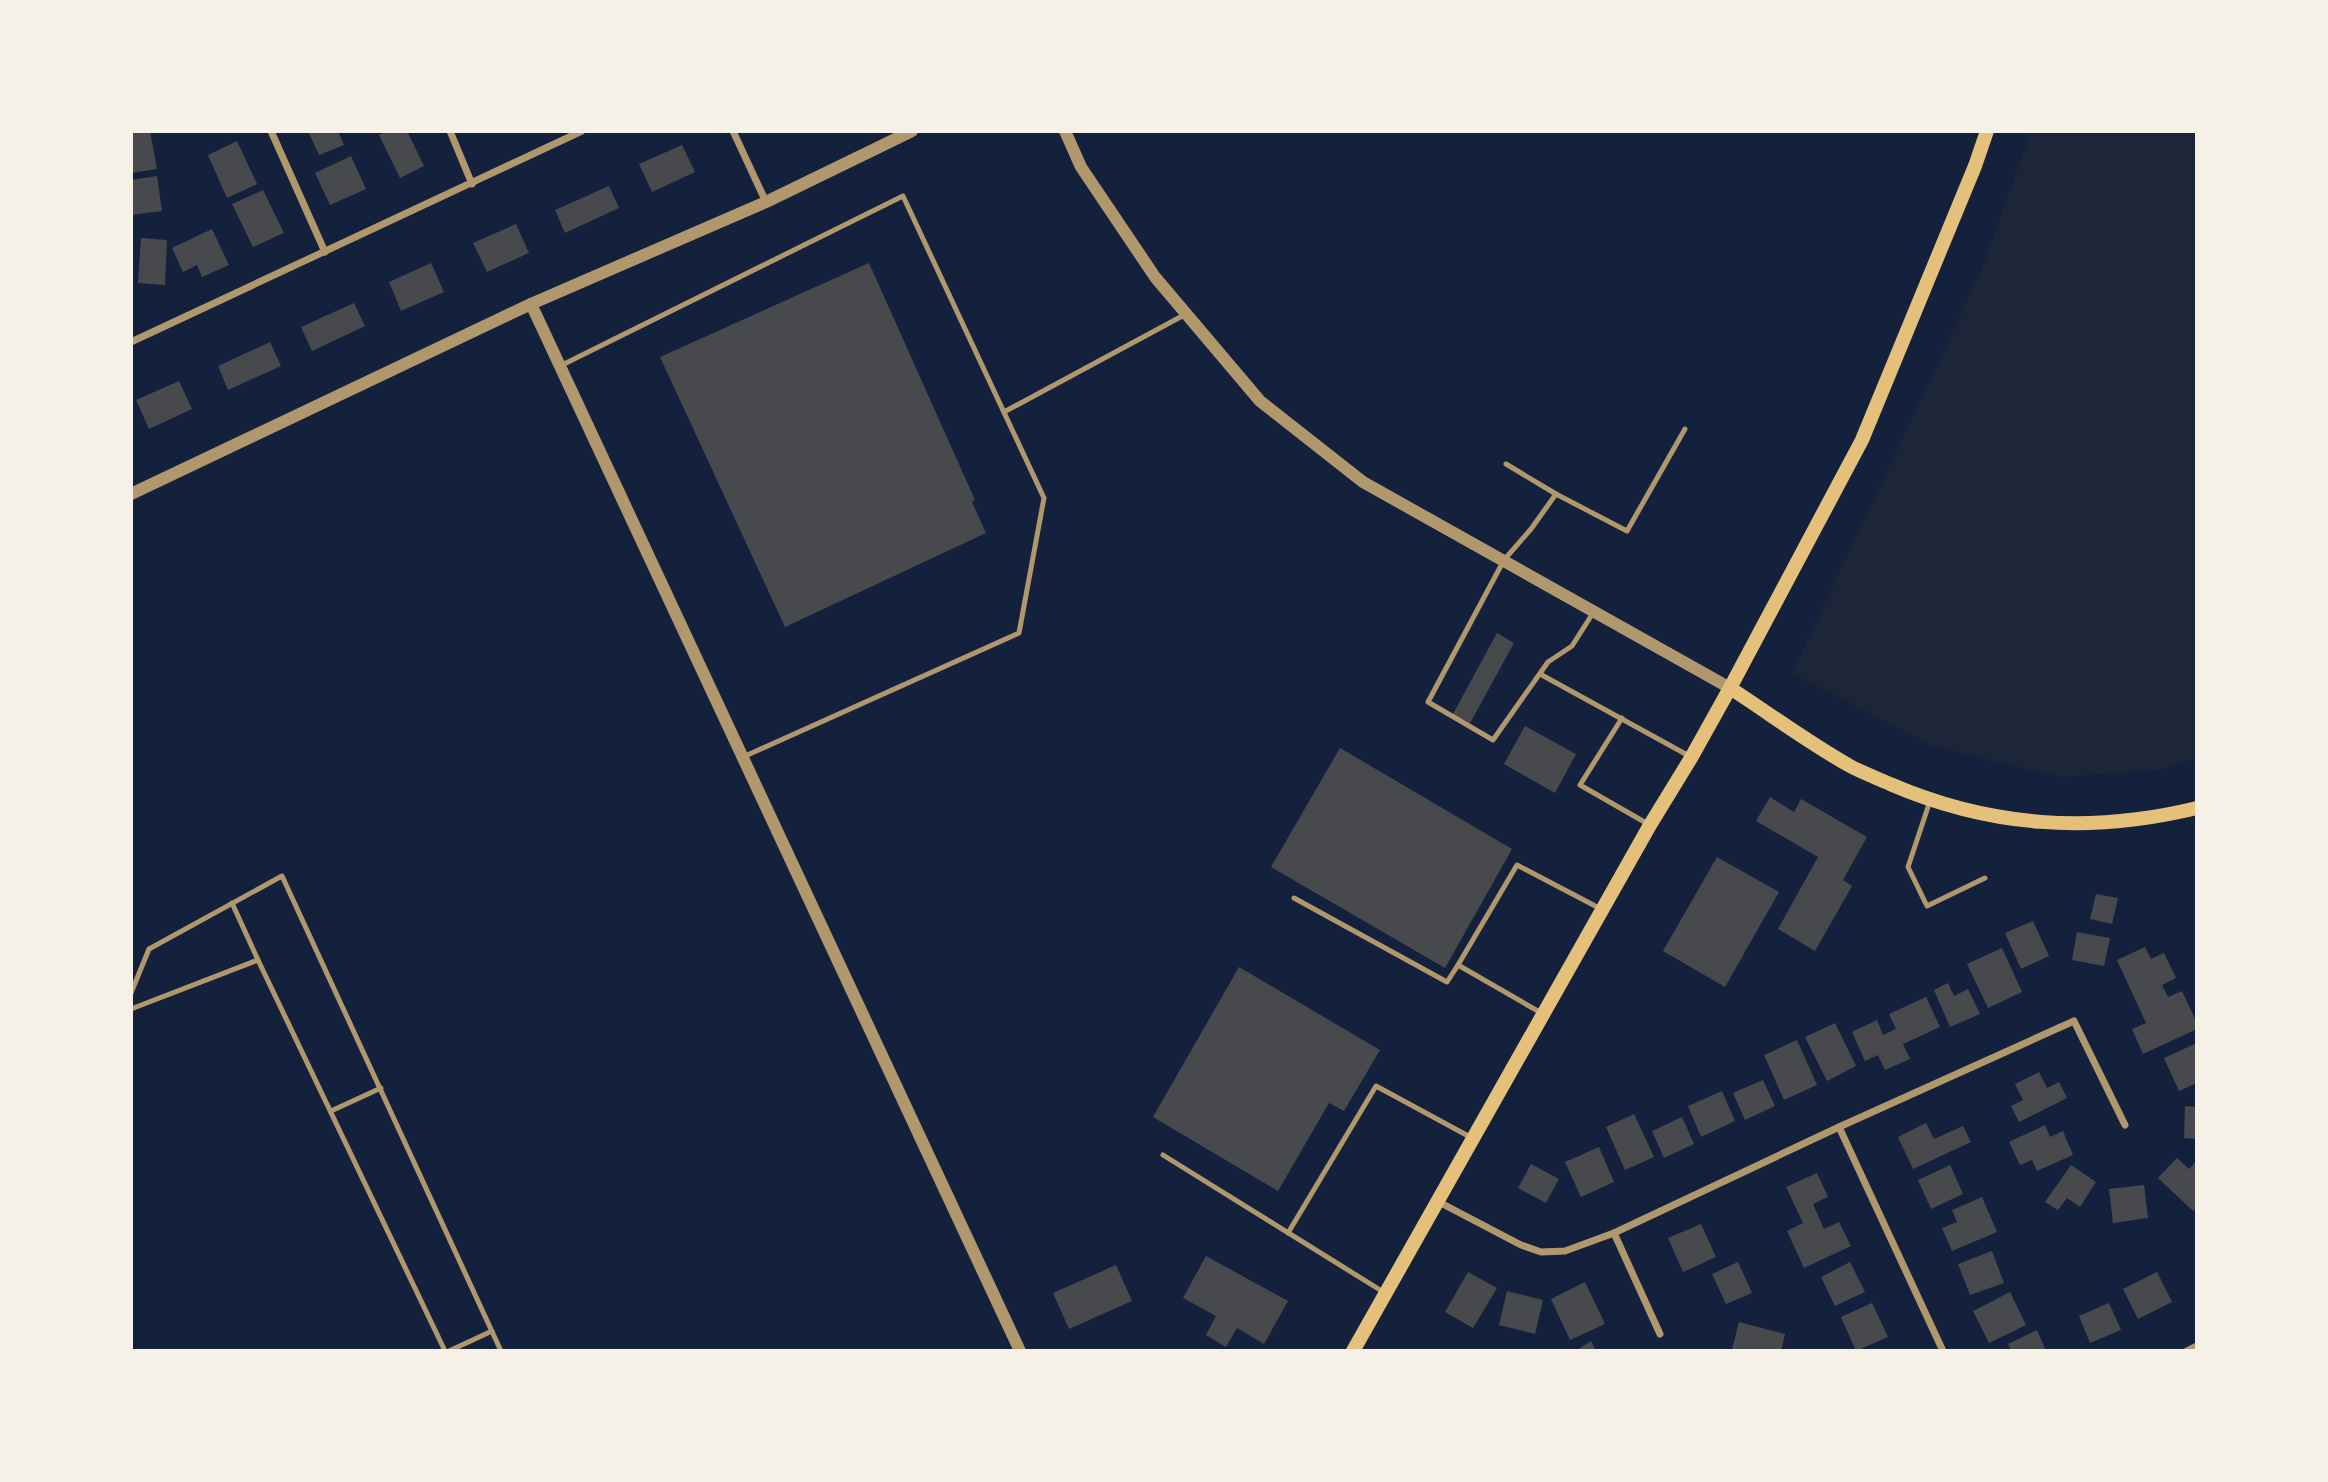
<svg xmlns="http://www.w3.org/2000/svg" width="2328" height="1482" font-family="'Source Sans 3',sans-serif">
	<style>
		.green { fill: #1d2539 }
		.building { fill: #48494c }
		.lines { fill: none; stroke-linecap: round; stroke-linejoin: round }
		.service { stroke: #b1986c; stroke-width: 5 }
		.minor { stroke: #b1986c; stroke-width: 7 }
		.tertiary { stroke: #b1986c; stroke-width: 12 }
		.secondary { stroke: #e5c07b; stroke-width: 14 }
	</style>
	<rect width="100%" height="100%" fill="#14213d"/>
	<polygon class="green" points="2031,131 2197,131 2197,758 2159,770 2060,777 1933,746 1792,673 1981,271"/>
	<g class="building">
		<polygon points="131,131 150,131 157,169 131,173"/>
		<polygon points="308,131 338,131 344,145 319,155"/>
		<polygon points="387,131 407,131 424,166 400,178 379,135"/>
		<polygon points="237,141 257,184 227,198 208,155"/>
		<polygon points="682,145 695,172 652,192 639,164"/>
		<polygon points="351,156 366,189 330,205 315,173"/>
		<polygon points="157,176 162,211 131,215 131,180"/>
		<polygon points="609,186 619,208 565,233 555,210"/>
		<polygon points="263,190 284,233 253,247 232,204"/>
		<polygon points="516,224 529,253 487,272 473,243"/>
		<polygon points="212,229 229,265 202,277 197,265 183,272 172,248"/>
		<polygon points="141,238 167,240 165,285 138,283"/>
		<polygon points="431,263 444,292 401,311 389,282"/>
		<polygon points="869,263 975,500 972,502 986,533 785,627 660,357"/>
		<polygon points="354,303 365,326 312,351 301,327"/>
		<polygon points="270,342 281,366 228,390 218,366"/>
		<polygon points="179,381 192,409 149,429 136,400"/>
		<polygon points="1497,633 1514,643 1470,723 1453,714"/>
		<polygon points="1525,726 1576,754 1555,793 1504,764"/>
		<polygon points="1340,748 1512,849 1445,968 1271,867"/>
		<polygon points="1770,797 1794,812 1801,799 1867,837 1843,880 1852,886 1815,951 1778,929 1818,857 1756,821"/>
		<polygon points="1717,857 1779,892 1725,987 1663,951"/>
		<polygon points="2096,894 2118,898 2112,924 2090,919"/>
		<polygon points="2033,921 2049,956 2021,969 2005,933"/>
		<polygon points="2077,932 2110,938 2104,966 2072,960"/>
		<polygon points="2145,947 2151,959 2164,953 2176,978 2162,985 2168,997 2182,991 2197,1023 2197,1029 2143,1054 2132,1029 2146,1023 2117,960"/>
		<polygon points="2002,948 2022,992 1988,1008 1967,964"/>
		<polygon points="1239,967 1380,1050 1344,1111 1329,1103 1278,1191 1153,1117"/>
		<polygon points="1948,983 1954,996 1968,989 1980,1014 1950,1027 1934,990"/>
		<polygon points="1926,997 1940,1027 1903,1044 1910,1059 1885,1070 1878,1055 1865,1061 1852,1032 1877,1020 1883,1035 1896,1029 1889,1014"/>
		<polygon points="1835,1023 1856,1066 1827,1081 1805,1037"/>
		<polygon points="1797,1040 1817,1085 1784,1100 1764,1055"/>
		<polygon points="2197,1043 2197,1083 2179,1091 2164,1058"/>
		<polygon points="2039,1072 2047,1088 2059,1082 2067,1098 2019,1122 2011,1106 2023,1100 2015,1084"/>
		<polygon points="1763,1080 1775,1106 1745,1120 1733,1093"/>
		<polygon points="1722,1091 1735,1121 1701,1137 1688,1106"/>
		<polygon points="2185,1106 2197,1107 2197,1139 2184,1138"/>
		<polygon points="1634,1114 1654,1157 1625,1170 1606,1127"/>
		<polygon points="1682,1117 1694,1144 1664,1158 1652,1131"/>
		<polygon points="1926,1123 1934,1139 1963,1126 1971,1142 1913,1169 1898,1137"/>
		<polygon points="2045,1125 2050,1137 2063,1131 2073,1155 2037,1171 2032,1160 2020,1165 2009,1142"/>
		<polygon points="1599,1147 1614,1182 1581,1197 1565,1162"/>
		<polygon points="2177,1158 2189,1169 2197,1160 2197,1208 2193,1211 2158,1178"/>
		<polygon points="1531,1164 1559,1179 1546,1203 1518,1188"/>
		<polygon points="1950,1165 1963,1194 1931,1209 1918,1180"/>
		<polygon points="2071,1165 2096,1182 2080,1207 2067,1198 2058,1210 2045,1202"/>
		<polygon points="1817,1173 1828,1197 1813,1204 1824,1229 1839,1222 1851,1246 1804,1268 1787,1231 1803,1223 1786,1187"/>
		<polygon points="2144,1185 2148,1218 2113,1223 2109,1189"/>
		<polygon points="1982,1197 1997,1232 1952,1251 1942,1228 1957,1222 1952,1210"/>
		<polygon points="1701,1224 1716,1257 1683,1272 1668,1238"/>
		<polygon points="1992,1251 2004,1283 1970,1295 1958,1264"/>
		<polygon points="1206,1256 1288,1301 1264,1344 1237,1328 1226,1347 1206,1335 1216,1316 1183,1298"/>
		<polygon points="1738,1262 1752,1293 1726,1304 1712,1274"/>
		<polygon points="1850,1262 1865,1292 1835,1306 1821,1277"/>
		<polygon points="1116,1265 1132,1301 1069,1329 1053,1293"/>
		<polygon points="1468,1272 1497,1288 1473,1328 1445,1312"/>
		<polygon points="2157,1272 2172,1302 2138,1319 2123,1289"/>
		<polygon points="1585,1282 1605,1324 1570,1340 1551,1299"/>
		<polygon points="1507,1291 1543,1300 1535,1334 1499,1325"/>
		<polygon points="2010,1292 2026,1325 1989,1343 1973,1311"/>
		<polygon points="1872,1303 1888,1337 1856,1351 1841,1317"/>
		<polygon points="2109,1303 2121,1330 2090,1343 2079,1316"/>
		<polygon points="1739,1322 1785,1334 1781,1351 1732,1350"/>
		<polygon points="2037,1330 2046,1351 2011,1351 2008,1344"/>
		<polygon points="1591,1341 1596,1351 1575,1351"/>
	</g>
	<g class="lines">
		<g class="service">
			<polyline points="560,366 903,196 1044,498 1019,633 743,757"/>
			<polyline points="1004,412 1186,314"/>
			<polyline points="1506,464 1556,494 1531,529 1504,560 1428,702 1493,740 1548,662 1572,646 1593,613"/>
			<polyline points="1556,494 1627,531 1685,429"/>
			<polyline points="1540,674 1691,757"/>
			<polyline points="1622,718 1580,785 1648,824"/>
			<polyline points="1930,801 1908,867 1927,906 1985,878"/>
			<polyline points="1294,898 1447,982 1458,965"/>
			<polyline points="232,903 258,960"/>
			<polyline points="131,993 149,949 282,876 501,1351"/>
			<polyline points="131,1009 258,960 445,1351"/>
			<polyline points="1543,1014 1458,965 1517,865 1601,909"/>
			<polyline points="331,1111 381,1088"/>
			<polyline points="1163,1155 1385,1293"/>
			<polyline points="1288,1233 1376,1086 1472,1138"/>
			<polyline points="449,1351 492,1331"/>
		</g>
		<g class="minor">
			<polyline points="271,131 325,252"/>
			<polyline points="450,131 472,184"/>
			<polyline points="733,131 766,202"/>
			<polyline points="131,342 582,131"/>
			<polyline points="1839,1127 1943,1351"/>
			<polyline points="1437,1201 1521,1245 1541,1252 1565,1251 1614,1233 1839,1127 2074,1021 2125,1125"/>
			<polyline points="1614,1233 1660,1334"/>
			<polyline points="2187,1351 2197,1346"/>
		</g>
		<g class="tertiary">
			<polyline points="1065,131 1081,167 1155,277 1260,401 1363,482 1730,688"/>
			<polyline points="531,304 1020,1351"/>
			<polyline points="131,494 531,304 766,202 912,131"/>
		</g>
		<g class="secondary">
			<path d="M1730 688C1770 714 1809 743 1850 766 1863 773 1877 778 1890 784 1990 827 2090 834 2197 808"/>
			<polyline points="1353,1351 1650,825 1691,758 1730,688 1862,440 1975,166 1987,131"/>
		</g>
	</g>
	<rect width="2328" height="1482" fill="none" stroke="#f6f1e7" stroke-width="266"/>
</svg>
